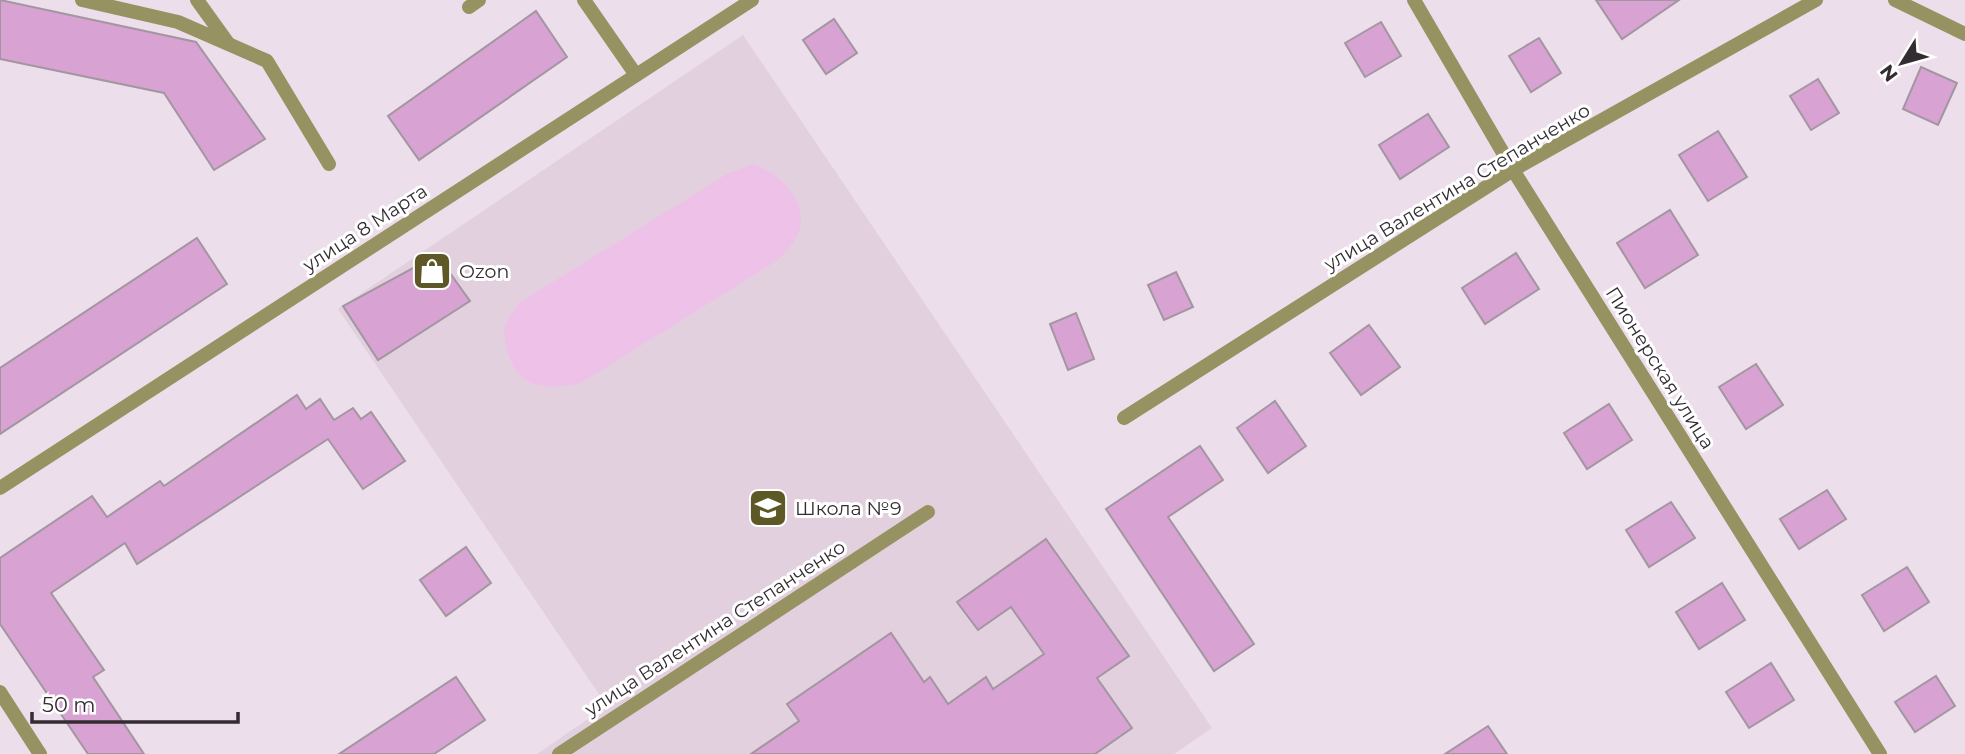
<svg xmlns="http://www.w3.org/2000/svg" width="1965" height="754" font-family="Montserrat,sans-serif">
	<style>
		.built { fill: #e2d0df }
		.green { fill: #edc1e8 }
		.building { fill: #d8a2d2; stroke: #a296a1; stroke-width: 2 }
		.lines { fill: none; stroke-linecap: round; stroke-linejoin: round }
		.service { stroke: #969261; stroke-width: 14 }
		.pedestrian { stroke: #969261; stroke-width: 14 }
		.minor { stroke: #969261; stroke-width: 14 }
		.tertiary { stroke: #969261; stroke-width: 14 }
		.labels { text-anchor: middle; dominant-baseline: central; stroke-width: 6; stroke-linejoin: round; paint-order: stroke }
		.street-label { font-size: 19px; fill: #332d32; stroke: #fff }
		.poi-label { font-size: 19px; fill: #332d32; stroke: #fff; text-anchor: start }
	</style>
	<rect width="100%" height="100%" fill="#ecdeea"/>
	<polygon class="built" points="743,35 1212,728 1174,754 537,754 607,706 338,309"/>
	<path class="green" d="M754 164C782 174 813 206 796 238 792 246 784 253 778 260L579 384C546 389 520 390 508 354 506 347 503 333 505 326 507 319 515 310 519 303L727 174Z"/>
	<g class="building">
		<polygon points="0,0 196,42 265,139 214,170 164,93 0,59"/>
		<polygon points="1596,0 1679,0 1622,39"/>
		<polygon points="536,11 567,57 419,160 388,116"/>
		<polygon points="834,19 857,53 826,74 803,40"/>
		<polygon points="1381,22 1401,56 1365,77 1345,43"/>
		<polygon points="1539,38 1561,73 1531,92 1509,56"/>
		<polygon points="1921,67 1957,83 1938,125 1903,109"/>
		<polygon points="1818,79 1839,113 1811,130 1790,96"/>
		<polygon points="1428,114 1449,147 1400,179 1379,145"/>
		<polygon points="1718,131 1747,177 1708,201 1679,155"/>
		<polygon points="1670,210 1698,255 1645,288 1617,243"/>
		<polygon points="197,238 227,284 0,434 0,368"/>
		<polygon points="1516,253 1539,289 1485,324 1462,288"/>
		<polygon points="437,255 470,301 378,360 343,306"/>
		<polygon points="1176,272 1193,307 1164,320 1148,285"/>
		<polygon points="1076,313 1094,359 1068,370 1050,324"/>
		<polygon points="1369,325 1400,367 1361,395 1330,353"/>
		<polygon points="1756,364 1783,405 1746,429 1719,387"/>
		<polygon points="297,395 306,409 320,399 334,420 353,408 361,419 371,412 405,461 363,489 328,439 137,564 125,543 51,593 104,670 93,677 144,754 88,754 0,624 0,558 92,496 107,517 160,481 164,486"/>
		<polygon points="1275,401 1306,446 1268,473 1237,428"/>
		<polygon points="1609,404 1632,440 1587,469 1564,433"/>
		<polygon points="1200,446 1223,480 1168,517 1254,644 1214,671 1106,509"/>
		<polygon points="1827,490 1846,519 1799,549 1780,519"/>
		<polygon points="1671,502 1695,538 1649,567 1626,530"/>
		<polygon points="1046,539 1129,656 1097,678 1132,728 1095,754 751,754 799,721 787,704 891,633 924,682 930,677 948,704 986,677 993,689 1044,654 1011,607 978,630 957,602"/>
		<polygon points="466,547 491,583 446,616 420,580"/>
		<polygon points="1907,567 1929,602 1884,631 1862,595"/>
		<polygon points="1722,583 1745,620 1699,649 1676,612"/>
		<polygon points="1771,663 1794,700 1749,728 1726,692"/>
		<polygon points="1936,676 1955,706 1915,732 1895,702"/>
		<polygon points="456,677 485,720 434,754 339,754"/>
		<polygon points="1488,726 1507,754 1445,754"/>
	</g>
	<g class="lines">
		<g class="service">
			<polyline points="584,0 636,75"/>
			<polyline points="469,7 479,0"/>
		</g>
		<polyline class="pedestrian" points="559,754 928,512"/>
		<g class="minor">
			<polyline points="82,0 178,22 267,61 329,164"/>
			<polyline points="197,0 228,43"/>
			<polyline points="1895,0 1965,34"/>
			<polyline points="1124,418 1513,170 1816,0"/>
			<polyline points="0,488 752,0"/>
			<polyline points="0,692 40,754"/>
		</g>
		<polyline class="tertiary" points="1414,0 1513,170 1880,754"/>
	</g>
	<defs>
		<g id="shop-square" transform="scale(2.0125)"><rect x="-9" y="-9" width="18" height="18" rx="4" fill="#5d5825" stroke="#fff"/><path d="M-5-2.5h2.3a2.7 3.5 0 0 1 5.4 0H5L5.5 6h-11ZM-1.5-2.5h3a1.5 2.3 0 0 0-3 0Z" fill="#fff"/></g>
		<g id="school-square" transform="scale(2.0125)"><rect x="-9" y="-9" width="18" height="18" rx="4" fill="#5d5825" stroke="#fff"/><path d="M0-5L7-2L0 1L-7-2ZM-4 1L0 2.5L4 1V4Q0 6-4 4Z" fill="#fff"/></g>
	</defs>
	<g fill-rule="evenodd">
		<use href="#shop-square" x="432" y="271"/>
		<use href="#school-square" x="768" y="508"/>
	</g>
	<g class="labels">
		<g class="street-label">
			<text transform="translate(1457 187) rotate(-31)">улица Валентина Степанченко</text>
			<text transform="translate(365 228) rotate(-33)">улица 8 Марта</text>
			<text transform="translate(1660 368) rotate(58)">Пионерская улица</text>
			<text transform="translate(715 628) rotate(-33)">улица Валентина Степанченко</text>
		</g>
		<g class="poi-label">
			<text x="459" y="271">Ozon</text>
			<text x="795" y="508">Школа №9</text>
		</g>
	</g>
	<g transform="translate(1902 63) rotate(233)" stroke="#ffffff" stroke-width="5" paint-order="stroke">
	<path d="M0-5L12 26L0 18L-12 26Z" fill="#332d32"/>
	<text y="-10" font-size="19" font-weight="bold" text-anchor="middle" fill="#332d32">N</text>
	</g>
	<path d="M32 712v10h206v-10" fill="none" stroke="#332d32" stroke-width="3.5"/>
	<text x="42" y="712" font-size="21" fill="#332d32" stroke="#ffffff" stroke-width="5" paint-order="stroke">50 m</text>
</svg>
